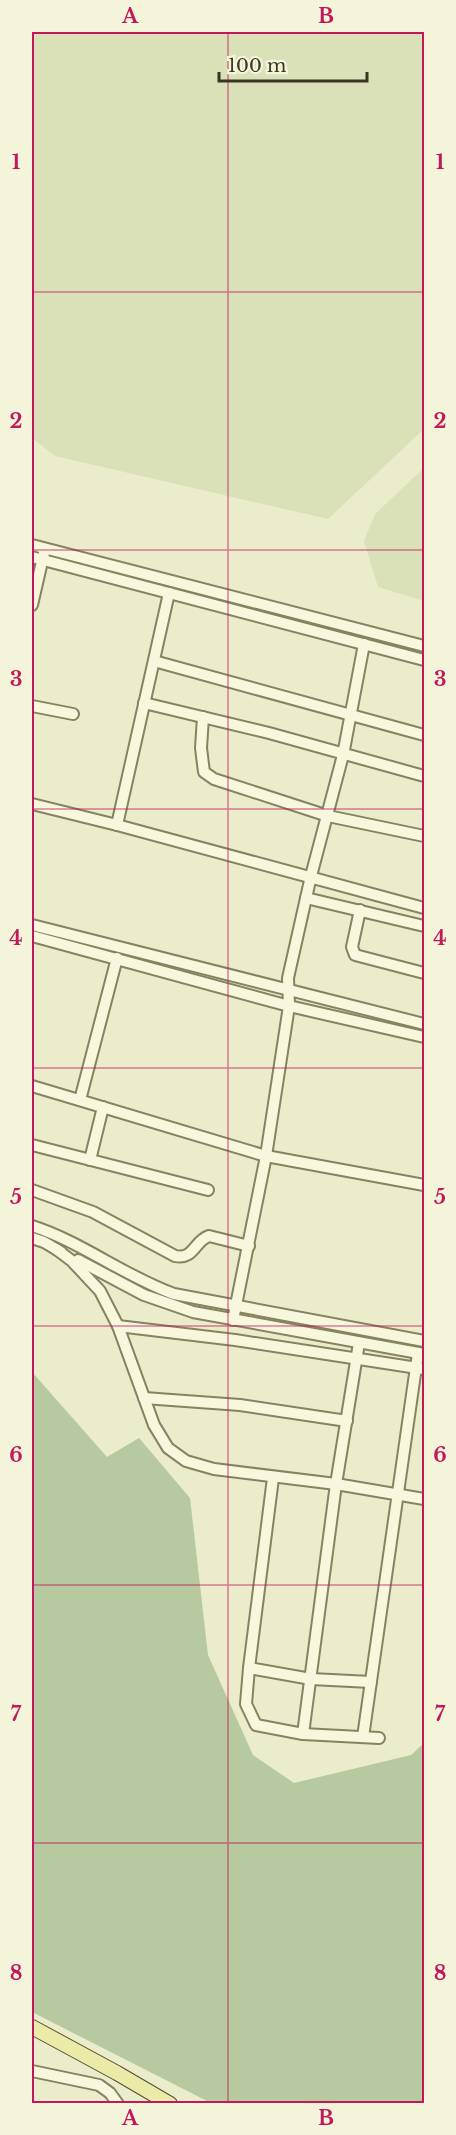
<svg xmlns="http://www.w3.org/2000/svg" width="456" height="2135" font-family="'Libre Baskerville',serif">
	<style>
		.farmland { fill: #dae1b8 }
		.green { fill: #b7c99f }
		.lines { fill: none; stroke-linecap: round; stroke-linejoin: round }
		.minor-casing { stroke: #878260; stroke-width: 14 }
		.major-casing { stroke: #564f33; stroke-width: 16 }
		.minor { stroke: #f6f7dd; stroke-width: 10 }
		.major { stroke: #eaeba6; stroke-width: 14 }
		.grid { fill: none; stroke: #c2185b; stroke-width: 1.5; stroke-opacity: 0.55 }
		.neatline { fill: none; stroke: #c2185b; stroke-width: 2 }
		.grid-label { font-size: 20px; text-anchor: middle; font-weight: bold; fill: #c2185b }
	</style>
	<rect width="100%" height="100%" fill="#ebeccb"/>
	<g class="farmland">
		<polygon points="32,32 424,32 424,429 328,519 55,456 32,438"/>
		<polygon points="424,468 424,601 378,587 364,541 375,514"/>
	</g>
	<polygon class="green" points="32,1372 107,1457 139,1438 190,1498 208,1655 253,1755 294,1783 411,1755 424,1743 424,2103 211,2103 32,2012"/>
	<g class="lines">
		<g class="minor-casing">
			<g id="minor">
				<polyline points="32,545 424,646"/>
				<polyline points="32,557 424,660"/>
				<polyline points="32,605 44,553"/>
				<polyline points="154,661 424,735"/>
				<polyline points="144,703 269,733 424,776"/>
				<polyline points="32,706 73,714"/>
				<polyline points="203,717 201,748 204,772 214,779 328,816 424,836"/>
				<polyline points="32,804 117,825 424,908"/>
				<polyline points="117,825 169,593"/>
				<polyline points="306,898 424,926"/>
				<polyline points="360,910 352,947 355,955 424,973"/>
				<polyline points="32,925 424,1024"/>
				<polyline points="32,936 289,1006 424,1037"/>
				<polyline points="32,1086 266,1156 424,1185"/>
				<polyline points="80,1100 117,958"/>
				<polyline points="32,1145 208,1190"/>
				<polyline points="90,1160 103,1107"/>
				<path d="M32 1190 93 1212 175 1256C194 1260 194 1241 209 1236L249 1246"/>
				<path d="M32 1226C82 1242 124 1276 174 1294L424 1341"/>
				<polyline points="32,1238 44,1242 61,1252"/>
				<polyline points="56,1249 72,1261 100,1291 118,1326 154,1425 168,1448 186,1461 214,1469 336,1484 424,1499"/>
				<polyline points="78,1260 144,1295 193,1312 424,1354"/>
				<polyline points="233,1320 266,1156 289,1006 288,978 311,876 343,755 364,644"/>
				<polyline points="118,1326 235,1340 424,1369"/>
				<polyline points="144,1398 240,1405 347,1421"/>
				<polyline points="273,1478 249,1668 246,1704 256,1725 303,1734 379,1738"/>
				<polyline points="249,1668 311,1679 371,1682"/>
				<polyline points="303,1734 336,1484 359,1343"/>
				<polyline points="363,1737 418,1353"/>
				<polyline points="32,2071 99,2085 110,2093 118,2104"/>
			</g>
		</g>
		<g class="major-casing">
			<polyline id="major" points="32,2027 117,2073 170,2104"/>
		</g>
		<use href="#minor" class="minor"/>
		<use href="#major" class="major"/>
	</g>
	<path class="grid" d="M228 32V2104M32 292H424M32 550H424M32 809H424M32 1068H424M32 1326H424M32 1585H424M32 1843H424"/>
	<rect width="456" height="2135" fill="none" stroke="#f3f4da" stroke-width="66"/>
	<path d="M219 72v9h148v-9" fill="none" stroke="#393522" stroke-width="3"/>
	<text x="228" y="72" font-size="18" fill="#393522" stroke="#f3f4da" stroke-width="4.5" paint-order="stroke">100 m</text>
	<rect x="33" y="33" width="390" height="2069" class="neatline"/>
	<g class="grid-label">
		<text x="130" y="23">A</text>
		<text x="326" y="23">B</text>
		<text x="16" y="169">1</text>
		<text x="440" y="169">1</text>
		<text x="16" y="428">2</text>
		<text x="440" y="428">2</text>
		<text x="16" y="686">3</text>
		<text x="440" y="686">3</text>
		<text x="16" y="945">4</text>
		<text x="440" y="945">4</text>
		<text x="16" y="1204">5</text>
		<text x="440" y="1204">5</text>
		<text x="16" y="1462">6</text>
		<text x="440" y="1462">6</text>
		<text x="16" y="1721">7</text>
		<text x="440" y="1721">7</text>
		<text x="16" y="1980">8</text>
		<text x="440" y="1980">8</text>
		<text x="130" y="2125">A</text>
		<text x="326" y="2125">B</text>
	</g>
</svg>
